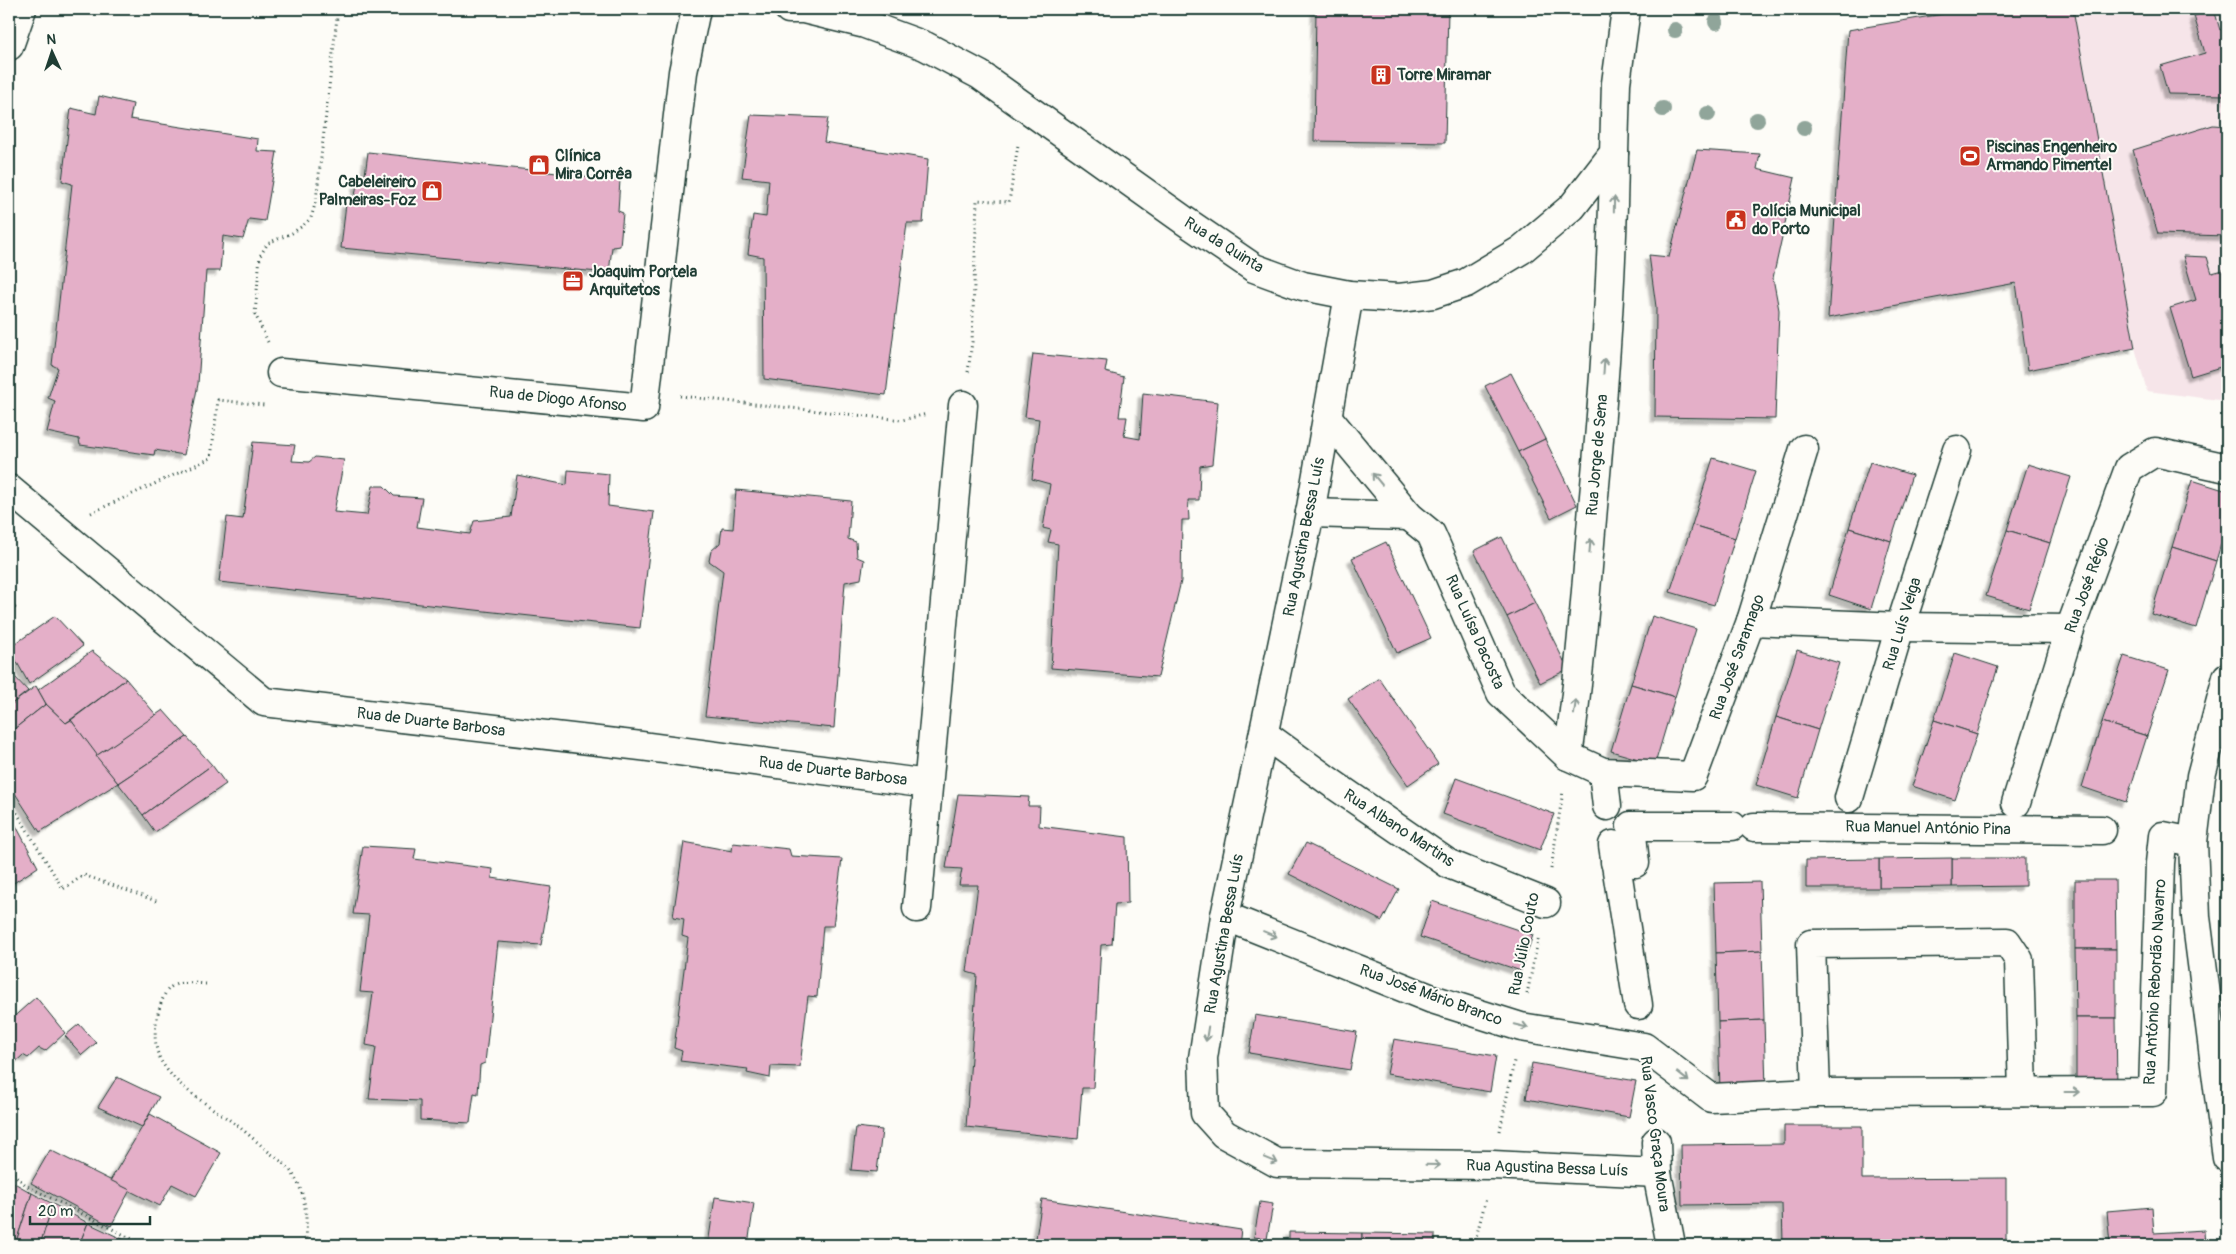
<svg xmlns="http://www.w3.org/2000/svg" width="2236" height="1254" font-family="Pangolin,sans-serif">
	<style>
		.built { fill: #f6e5e9 }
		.building { fill: #e4afc8; stroke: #1f3d34; filter: url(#shadow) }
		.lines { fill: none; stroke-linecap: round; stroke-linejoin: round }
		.minor-casing { stroke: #1f3d34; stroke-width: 31 }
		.path { stroke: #1f3d34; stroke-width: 3; stroke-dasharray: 1 4; stroke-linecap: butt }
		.minor { stroke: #fdfcf7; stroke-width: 28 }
		.tree { fill: #90a59a }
		.oneway { stroke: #8e9c96 }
		.labels { text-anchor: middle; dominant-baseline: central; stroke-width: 4; stroke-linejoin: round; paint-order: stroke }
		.poi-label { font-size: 16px; font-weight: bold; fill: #1f3d34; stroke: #fdfcf7; text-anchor: start }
		.street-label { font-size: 16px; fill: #1f3d34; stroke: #fdfcf7 }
	</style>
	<defs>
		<filter id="shadow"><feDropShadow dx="-4.5" dy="4.5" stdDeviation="1" flood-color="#0004"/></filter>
	</defs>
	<rect width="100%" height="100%" fill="#fdfcf7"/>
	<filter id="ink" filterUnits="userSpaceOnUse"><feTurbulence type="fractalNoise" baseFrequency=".02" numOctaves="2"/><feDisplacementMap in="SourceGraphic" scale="10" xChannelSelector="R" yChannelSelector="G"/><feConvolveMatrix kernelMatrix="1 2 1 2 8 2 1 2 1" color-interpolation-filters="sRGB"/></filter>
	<g filter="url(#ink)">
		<polygon class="built" points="2073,9 2227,9 2227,401 2147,391 2135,348"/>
		<g class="building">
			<polygon points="1316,9 1448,9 1445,143 1314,141"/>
			<polygon points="1943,9 2073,9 2135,348 2028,370 2016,283 1828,318 1848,30 1943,14"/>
			<polygon points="2214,9 2220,30 2227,27 2227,100 2226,95 2168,94 2160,66 2205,53 2194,16"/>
			<polygon points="99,96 133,104 130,119 258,139 257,151 277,152 265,221 249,219 243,239 223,236 220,271 206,271 198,384 184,455 155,450 154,455 80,445 79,439 47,432 55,401 48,398 58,368 52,365 72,184 62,181 71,108 96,114"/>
			<polygon points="751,115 828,118 824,142 928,159 923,223 907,223 886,395 764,379 763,257 748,254 753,215 766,217 769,180 742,177"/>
			<polygon points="2213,125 2227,126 2227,236 2158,234 2133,150"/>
			<polygon points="1697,150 1760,154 1757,169 1795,178 1773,278 1779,310 1775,419 1655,417 1656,307 1649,255 1669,257"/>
			<polygon points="368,152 620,180 618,211 623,213 620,246 612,247 609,273 341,248 346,203 354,203 357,183 364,183"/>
			<polygon points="2183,256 2207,257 2212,273 2227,269 2227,365 2191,376 2170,308 2196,300"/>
			<polygon points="1033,354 1107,361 1105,372 1124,377 1119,417 1127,417 1124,436 1140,439 1143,393 1218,402 1212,464 1200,466 1199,500 1188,500 1189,520 1182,520 1181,581 1158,677 1051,668 1058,544 1048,542 1051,530 1043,528 1050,484 1032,479 1039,419 1025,417"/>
			<polygon points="1511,373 1545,439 1518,452 1485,386"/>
			<polygon points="1545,439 1577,505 1551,518 1518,452"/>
			<polygon points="253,442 295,445 292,461 309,462 315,457 344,460 334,512 367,515 373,486 384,486 394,496 422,498 417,527 470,534 474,521 511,517 517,475 567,485 568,470 609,474 608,506 654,512 640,628 219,582 227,517 243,519"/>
			<polygon points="1713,458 1756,471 1735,538 1692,525"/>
			<polygon points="1870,462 1912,475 1891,541 1849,528"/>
			<polygon points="2028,464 2071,477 2050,543 2007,530"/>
			<polygon points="2192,480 2227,491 2227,524 2216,561 2172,547"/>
			<polygon points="736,490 851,501 848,539 856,542 857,557 864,560 861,579 845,582 834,728 705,716 723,571 709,561 711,551 720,543 722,528 733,529"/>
			<polygon points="1692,525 1735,538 1714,605 1670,592"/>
			<polygon points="1849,528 1891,541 1871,609 1829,595"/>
			<polygon points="2007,530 2050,543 2029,609 1986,596"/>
			<polygon points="1502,537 1535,603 1507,617 1474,551"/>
			<polygon points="1386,542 1431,638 1397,653 1352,558"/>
			<polygon points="2172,547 2216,561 2196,628 2151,614"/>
			<polygon points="9,598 16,608 9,614"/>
			<polygon points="1535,603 1568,669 1540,683 1507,617"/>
			<polygon points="55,616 83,646 29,684 9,648"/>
			<polygon points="1652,616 1696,629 1675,697 1631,684"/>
			<polygon points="1797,650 1839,663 1818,730 1776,717"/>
			<polygon points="92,651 126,679 66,723 46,704 38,690"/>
			<polygon points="1955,653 1998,667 1977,734 1934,720"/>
			<polygon points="2124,656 2169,670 2147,736 2102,722"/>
			<polygon points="15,677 28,691 9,706 9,681"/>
			<polygon points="1379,678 1438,764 1408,785 1348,699"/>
			<polygon points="126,679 157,716 96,756 71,720"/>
			<polygon points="1631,684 1675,697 1655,764 1611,751"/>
			<polygon points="36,686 46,704 9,733 9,706"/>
			<polygon points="46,704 66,723 71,720 118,783 40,832 9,784 9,733"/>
			<polygon points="163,710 187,737 118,783 96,756"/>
			<polygon points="1776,717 1818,730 1798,798 1756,785"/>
			<polygon points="1934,720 1977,734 1955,800 1912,786"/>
			<polygon points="2102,722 2147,736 2126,802 2082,787"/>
			<polygon points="187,737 212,765 143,815 118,783"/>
			<polygon points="212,765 226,784 155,832 143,815"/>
			<polygon points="1456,778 1554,814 1540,850 1443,814"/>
			<polygon points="958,794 1029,797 1028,806 1040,806 1039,826 1127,837 1128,903 1115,904 1112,944 1101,945 1093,1088 1082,1088 1078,1139 966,1127 977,975 967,972 978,885 959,885 962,869 946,868"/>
			<polygon points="14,822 38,867 9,886 9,825"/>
			<polygon points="684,842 732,851 733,843 789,849 791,856 842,859 833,926 823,926 817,997 808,996 800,1067 771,1066 770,1078 747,1073 748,1069 680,1061 682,1051 674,1048 688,938 682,936 684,919 673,917"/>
			<polygon points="1306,843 1399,889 1382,921 1289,874"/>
			<polygon points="363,846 416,849 414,859 493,869 492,878 551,887 541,945 498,942 485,1063 480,1065 478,1094 474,1093 470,1123 420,1120 420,1101 369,1099 376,1047 366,1045 373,993 360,992 369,915 353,914"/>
			<polygon points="1952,858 2025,858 2025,886 1952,887"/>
			<polygon points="1952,858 1952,887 1879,888 1879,859"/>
			<polygon points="1879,859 1879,888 1806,888 1806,860"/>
			<polygon points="2075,880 2115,880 2116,949 2075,949"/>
			<polygon points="1760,882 1762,951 1716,953 1714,883"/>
			<polygon points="1432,901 1533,935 1521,971 1420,937"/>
			<polygon points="2075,949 2116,949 2116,1018 2076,1018"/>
			<polygon points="1762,951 1764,1020 1718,1022 1716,953"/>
			<polygon points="36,997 65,1033 45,1051 39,1048 28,1058 23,1055 9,1068 9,1021"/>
			<polygon points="1255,1015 1357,1032 1350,1070 1249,1053"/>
			<polygon points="2076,1018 2116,1018 2117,1087 2076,1088"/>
			<polygon points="1764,1020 1766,1089 1720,1090 1718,1022"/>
			<polygon points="79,1024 96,1043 82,1055 65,1036"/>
			<polygon points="1394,1039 1496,1056 1490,1092 1387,1074"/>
			<polygon points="1532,1063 1636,1081 1629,1117 1526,1099"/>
			<polygon points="117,1077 159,1097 142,1127 98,1107"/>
			<polygon points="150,1114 221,1153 196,1196 172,1184 160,1206 110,1181"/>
			<polygon points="1784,1126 1862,1126 1862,1179 2006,1178 2006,1245 1709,1245 1709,1243 1783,1243 1782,1204 1682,1205 1681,1145 1784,1144"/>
			<polygon points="856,1127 882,1130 877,1172 851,1170"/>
			<polygon points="50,1150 130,1190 111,1226 31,1183"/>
			<polygon points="9,1180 32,1193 15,1245 9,1245"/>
			<polygon points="32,1193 53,1204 40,1245 15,1245"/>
			<polygon points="715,1197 754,1203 748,1245 708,1245"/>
			<polygon points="1042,1199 1241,1230 1239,1245 1035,1245"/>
			<polygon points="1260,1202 1273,1204 1267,1239 1254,1237"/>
			<polygon points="53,1204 88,1223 79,1245 40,1245"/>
			<polygon points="2152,1207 2154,1233 2204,1230 2205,1245 2110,1245 2107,1211"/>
			<polygon points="88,1223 135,1245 79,1245"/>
			<polygon points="1289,1232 1362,1233 1362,1245 1289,1245"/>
			<polygon points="1362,1233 1435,1234 1435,1245 1362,1245"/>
		</g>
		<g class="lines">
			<g class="minor-casing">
				<g id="minor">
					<polyline points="789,9 803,9 865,24 925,46 980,75 1185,221 1254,268 1303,286 1349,295 1399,298 1433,294 1466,283 1521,250 1572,207 1614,153 1616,83 1626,9"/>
					<polyline points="9,46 22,9"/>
					<polyline points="1349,295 1310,513 1225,916 1203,1058 1205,1113 1224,1134 1277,1163 1493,1165 1657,1173"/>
					<polyline points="281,373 644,408 683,72 696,9"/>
					<polyline points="1327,417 1409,516 1431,534 1501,693 1568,756 1603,772 1693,776 1751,621 1804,449"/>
					<polyline points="9,489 264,702 641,746 928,784"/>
					<polyline points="1310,513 1409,516"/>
					<polyline points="1751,621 1900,627 2070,629"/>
					<polyline points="2227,677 2201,776 2193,842 2196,917 2227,1158"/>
					<polyline points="1264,734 1333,784 1449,864 1546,903"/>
					<path d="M1568 756C1580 673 1586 590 1593 507 1604 390 1613 271 1614 153"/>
					<polyline points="1603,772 1607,806"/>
					<polyline points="1849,798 1900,627 1957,450"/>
					<polyline points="2016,803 2070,629 2129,468 2155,452 2227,468"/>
					<polyline points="1754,827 2102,830"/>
					<polyline points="1613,845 1638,1005"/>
					<polyline points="1615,862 1635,863 1631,826 1732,826"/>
					<polyline points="917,908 963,405"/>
					<polyline points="1225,916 1432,999 1521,1027 1644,1047 1711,1098 1816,1093 2153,1092 2160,863 2163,836 2193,842"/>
					<polyline points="1816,1093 1811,944 2007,942 2019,960 2023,1092"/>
					<polyline points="1656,1142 1657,1173 1671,1245"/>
				</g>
			</g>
			<g class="path">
				<polyline points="268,342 255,314 260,256 268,243 292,233 304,225 311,218 316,201 338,9"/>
				<polyline points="968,372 972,342 977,200 1009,202 1018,145"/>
				<polyline points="680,396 902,420 927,414"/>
				<polyline points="91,513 211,458 218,400 264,405"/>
				<polyline points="9,800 63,889 84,875 159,902"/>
				<polyline points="1551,869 1563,791"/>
				<path d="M206 984C191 983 173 979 165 994 155 1014 150 1045 163 1064 179 1089 210 1106 234 1123 246 1132 257 1142 269 1152 275 1157 284 1162 289 1169 307 1191 307 1218 306 1245"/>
				<polyline points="1527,994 1539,936"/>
				<polyline points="1500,1131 1514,1061"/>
				<polyline points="9,1170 27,1186 144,1245"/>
				<polyline points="1474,1245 1486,1199"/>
			</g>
			<use href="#minor" class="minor"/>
		</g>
		<g class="tree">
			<circle cx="1716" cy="22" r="8"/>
			<circle cx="1675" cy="30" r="8"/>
			<circle cx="1663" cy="109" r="8"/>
			<circle cx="1708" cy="114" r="8"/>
			<circle cx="1757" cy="120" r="8"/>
			<circle cx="1804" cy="128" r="8"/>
		</g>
		<defs><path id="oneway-shaft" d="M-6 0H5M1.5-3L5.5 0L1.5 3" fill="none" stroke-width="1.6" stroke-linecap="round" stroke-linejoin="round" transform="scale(1.25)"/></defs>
		<g class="oneway">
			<use href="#oneway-shaft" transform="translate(1614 204) rotate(-89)"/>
			<use href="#oneway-shaft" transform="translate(1604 366) rotate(-86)"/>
			<use href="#oneway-shaft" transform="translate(1377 479) rotate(-130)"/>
			<use href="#oneway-shaft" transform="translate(1590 546) rotate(-85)"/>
			<use href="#oneway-shaft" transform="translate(1575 707) rotate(-82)"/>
			<use href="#oneway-shaft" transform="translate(1270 934) rotate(22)"/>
			<use href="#oneway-shaft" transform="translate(1521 1026) rotate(13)"/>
			<use href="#oneway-shaft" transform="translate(1207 1034) rotate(99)"/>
			<use href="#oneway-shaft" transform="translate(1683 1077) rotate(38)"/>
			<use href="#oneway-shaft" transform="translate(2072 1092)"/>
			<use href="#oneway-shaft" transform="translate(1271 1160) rotate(23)"/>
			<use href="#oneway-shaft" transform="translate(1433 1165) rotate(1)"/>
		</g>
	</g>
	<defs>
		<g id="building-square" transform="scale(1.125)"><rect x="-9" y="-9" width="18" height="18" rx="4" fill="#c8321e" stroke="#fdfcf7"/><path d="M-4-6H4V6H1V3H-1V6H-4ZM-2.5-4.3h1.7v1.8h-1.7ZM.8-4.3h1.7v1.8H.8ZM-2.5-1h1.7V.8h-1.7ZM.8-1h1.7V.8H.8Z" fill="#fff"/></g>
		<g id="stadium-square" transform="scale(1.125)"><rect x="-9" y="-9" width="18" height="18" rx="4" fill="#c8321e" stroke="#fdfcf7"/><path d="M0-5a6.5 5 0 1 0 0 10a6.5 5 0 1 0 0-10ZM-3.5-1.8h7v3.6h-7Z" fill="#fff"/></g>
		<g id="shop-square" transform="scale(1.125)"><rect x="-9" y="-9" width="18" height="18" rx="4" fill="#c8321e" stroke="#fdfcf7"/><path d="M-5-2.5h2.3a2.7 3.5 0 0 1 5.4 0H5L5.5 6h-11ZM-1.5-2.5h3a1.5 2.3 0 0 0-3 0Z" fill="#fff"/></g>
		<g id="civic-square" transform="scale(1.125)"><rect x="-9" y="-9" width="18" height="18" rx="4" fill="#c8321e" stroke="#fdfcf7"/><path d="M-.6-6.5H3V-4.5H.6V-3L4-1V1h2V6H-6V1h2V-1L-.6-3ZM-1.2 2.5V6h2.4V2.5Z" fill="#fff"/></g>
		<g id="office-square" transform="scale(1.125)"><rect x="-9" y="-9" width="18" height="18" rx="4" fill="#c8321e" stroke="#fdfcf7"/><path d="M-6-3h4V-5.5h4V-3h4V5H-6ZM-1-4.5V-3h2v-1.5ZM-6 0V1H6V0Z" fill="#fff"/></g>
	</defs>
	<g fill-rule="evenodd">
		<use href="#building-square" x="1381" y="75"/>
		<use href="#stadium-square" x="1970" y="156"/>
		<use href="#shop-square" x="539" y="165"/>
		<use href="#shop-square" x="432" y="191"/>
		<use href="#civic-square" x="1736" y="220"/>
		<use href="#office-square" x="573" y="281"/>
	</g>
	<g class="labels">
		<g class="poi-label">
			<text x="1397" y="75">Torre Miramar</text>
			<text x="1986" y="147">Piscinas Engenheiro<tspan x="1986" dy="18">Armando Pimentel</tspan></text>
			<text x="555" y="156">Clínica<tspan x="555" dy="18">Mira Corrêa</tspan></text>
			<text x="416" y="182" text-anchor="end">Cabeleireiro<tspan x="416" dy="18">Palmeiras-Foz</tspan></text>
			<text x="1752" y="211">Polícia Municipal<tspan x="1752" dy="18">do Porto</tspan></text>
			<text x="589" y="272">Joaquim Portela<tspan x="589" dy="18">Arquitetos</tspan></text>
		</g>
		<g class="street-label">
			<text transform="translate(1224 245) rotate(32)">Rua da Quinta</text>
			<text transform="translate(558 399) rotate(6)">Rua de Diogo Afonso</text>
			<text transform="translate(1597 455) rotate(-85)">Rua Jorge de Sena</text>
			<text transform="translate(1304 537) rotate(-79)">Rua Agustina Bessa Luís</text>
			<text transform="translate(2087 585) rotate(-70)">Rua José Régio</text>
			<text transform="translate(1902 624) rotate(-73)">Rua Luís Veiga</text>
			<text transform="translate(1475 632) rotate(66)">Rua Luísa Dacosta</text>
			<text transform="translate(1737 657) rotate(-70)">Rua José Saramago</text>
			<text transform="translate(431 722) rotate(7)">Rua de Duarte Barbosa</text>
			<text transform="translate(833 771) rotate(7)">Rua de Duarte Barbosa</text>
			<text transform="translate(1399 828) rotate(33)">Rua Albano Martins</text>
			<text transform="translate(1928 828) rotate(1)">Rua Manuel António Pina</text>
			<text transform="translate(1224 934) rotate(-80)">Rua Agustina Bessa Luís</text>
			<text transform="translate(1524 944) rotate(-79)">Rua Júlio Couto</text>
			<text transform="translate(2155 982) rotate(-87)">Rua António Rebordão Navarro</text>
			<text transform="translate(1431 995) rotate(20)">Rua José Mário Branco</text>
			<text transform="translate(1655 1134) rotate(83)">Rua Vasco Graça Moura</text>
			<text transform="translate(1547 1168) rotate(2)">Rua Agustina Bessa Luís</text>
		</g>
	</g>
	<rect width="2236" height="1254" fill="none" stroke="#fdfcf7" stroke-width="30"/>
	<rect x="15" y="15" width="2206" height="1224" fill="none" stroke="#1f3d34" stroke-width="2" filter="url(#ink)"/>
	<g transform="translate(52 52) rotate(357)" stroke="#fdfcf7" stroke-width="4" paint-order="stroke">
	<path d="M0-4L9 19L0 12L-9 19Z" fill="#1f3d34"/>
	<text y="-8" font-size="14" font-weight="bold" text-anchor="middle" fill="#1f3d34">N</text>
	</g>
	<path d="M30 1216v8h120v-8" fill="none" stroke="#1f3d34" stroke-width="2.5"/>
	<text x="38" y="1216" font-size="15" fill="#1f3d34" stroke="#fdfcf7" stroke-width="4" paint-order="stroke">20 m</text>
</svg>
